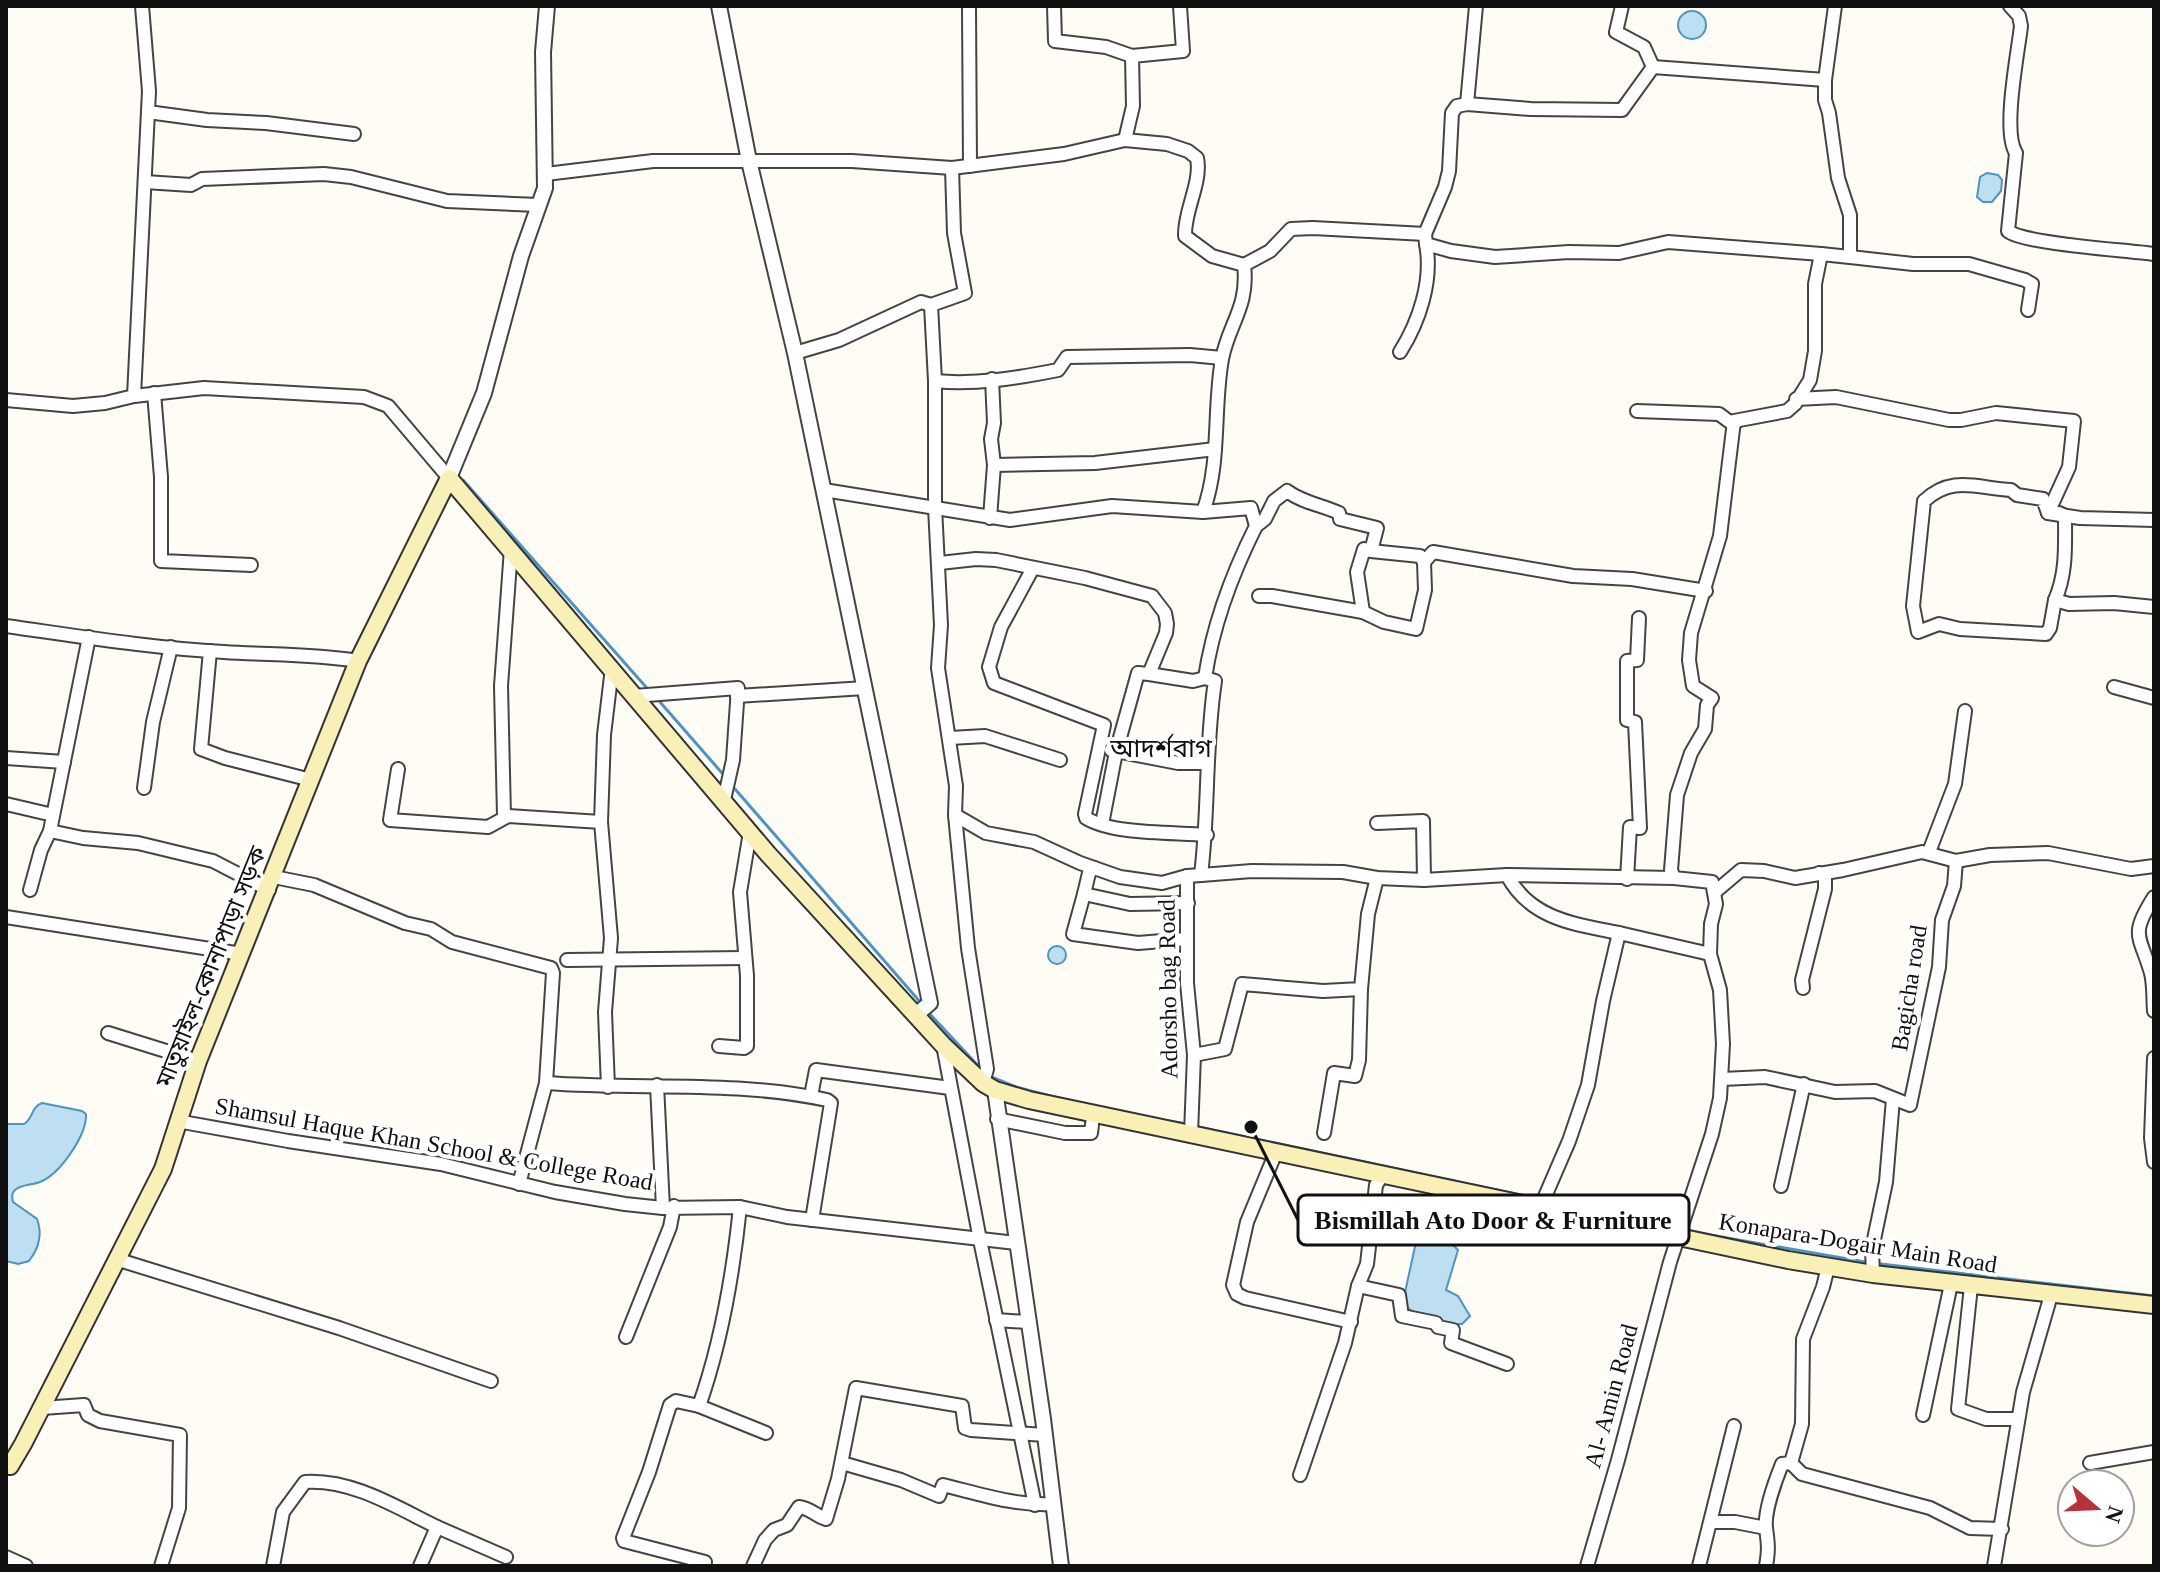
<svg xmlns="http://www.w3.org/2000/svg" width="2160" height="1572" font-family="'Times New Roman','Noto Sans Bengali',serif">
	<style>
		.water { fill: #bedff1; stroke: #4c94c2; stroke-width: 2 }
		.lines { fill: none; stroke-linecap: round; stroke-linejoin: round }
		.stream { stroke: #4c94c2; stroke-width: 3 }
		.minor-casing { stroke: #444; stroke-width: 16 }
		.tertiary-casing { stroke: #444; stroke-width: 18 }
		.secondary-casing { stroke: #333; stroke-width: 20 }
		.minor { stroke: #fff; stroke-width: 12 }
		.tertiary { stroke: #fff; stroke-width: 14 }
		.secondary { stroke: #f8f0b7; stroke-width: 16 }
		.labels { text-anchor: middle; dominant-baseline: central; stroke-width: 8; stroke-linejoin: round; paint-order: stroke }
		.street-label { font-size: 24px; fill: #111; stroke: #fff }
		.neighbourhood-label { font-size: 26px; fill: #111; stroke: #fff }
		.leader { fill: none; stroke: #111; stroke-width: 3 }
		.callout-dot { fill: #111; stroke: #fff; stroke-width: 3 }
		.callout { fill: #fff; stroke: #111; stroke-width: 3 }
		.callout-label { font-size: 26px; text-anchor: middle; font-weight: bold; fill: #111 }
	</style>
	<rect width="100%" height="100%" fill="#fefcf5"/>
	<g class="water">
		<circle cx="1692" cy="25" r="14"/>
		<polygon points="1987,173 1998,175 2002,180 2001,191 1992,202 1983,202 1977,197 1980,177"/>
		<circle cx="1057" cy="955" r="9"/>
		<path d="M42 1103 82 1111 86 1114C87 1135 60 1174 40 1182 33 1185 22 1184 15 1190 11 1194 12 1197 13 1202L37 1219C43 1235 39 1248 29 1261L18 1264 6 1261V1124H24C33 1119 31 1107 42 1103Z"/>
		<path d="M1419 1228 1446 1238 1458 1250 1446 1290 1458 1296 1470 1316 1462 1324C1442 1325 1423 1318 1406 1307L1404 1297Z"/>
	</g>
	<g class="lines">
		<g class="stream">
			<polyline points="463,480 646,687"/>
			<polyline points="660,702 722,773"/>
			<polyline points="735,789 921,1003"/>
			<polyline points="928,1012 983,1071"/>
			<polyline points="989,1076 1016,1087 1061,1099"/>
			<polyline points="1151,1118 1187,1124"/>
			<polyline points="1194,1126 1539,1199"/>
			<polyline points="1546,1201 1570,1206"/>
			<polyline points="1687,1231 1865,1262"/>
			<polyline points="1881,1264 2154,1296"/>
		</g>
		<g class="minor-casing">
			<g id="minor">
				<polyline points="969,6 970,166"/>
				<polyline points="1054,6 1055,41 1106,47 1132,56"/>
				<polyline points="1622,6 1616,32 1644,47 1653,67"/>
				<path d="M2010 6 2019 16 2021 26C2018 53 2002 132 2016 153L2008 231C2024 244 2126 250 2154 254"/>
				<polyline points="1825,80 1835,6"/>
				<polyline points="1467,104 1476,6"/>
				<polyline points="148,112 207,120 266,123 354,134"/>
				<polyline points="1125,140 1133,106 1132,56 1183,51 1180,6"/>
				<polyline points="952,168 954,233 965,293 931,305 935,381 935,507 941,625 938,668 956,786 955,815 968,948 987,1069 983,1083"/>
				<path d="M546 174 653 161H852L952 168 1064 154 1125 140 1167 144 1188 151 1197 158C1202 183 1184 210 1185 236L1212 256 1244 265C1249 307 1229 323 1222 359 1213 410 1221 463 1203 512L1251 508 1256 526C1232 574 1213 624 1205 678L1215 681C1205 746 1209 810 1201 875L1187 876V983L1194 1055 1191 1134"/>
				<polyline points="145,182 191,185 202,179 324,174 351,177 447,201 538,205"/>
				<polyline points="1425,234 1426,244 1451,251 1495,257 1569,252 1619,253 1668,242 1821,254"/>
				<polyline points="1850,257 1913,264 1969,264 2025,280 2032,284 2028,310"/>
				<polyline points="1244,265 1270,251 1291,229 1313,228 1425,234 1445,187 1449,171 1452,113 1457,106 1467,104 1531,109 1622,110 1653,67 1825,80 1825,100 1829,113 1838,178 1850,215 1850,257 1821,254 1815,284 1815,351 1810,380 1795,404 1787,411 1734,421 1720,536 1691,633 1689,660 1693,686 1712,698 1707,705 1705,729 1691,753 1677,795 1671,870 1674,878 1712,882 1716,904 1711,924 1710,954 1720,990 1723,1044 1720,1098 1712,1134 1670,1262 1618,1460 1587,1566"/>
				<path d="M1400 352C1419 322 1433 281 1426 244"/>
				<polyline points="795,353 839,340 921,302 931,305"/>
				<path d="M935 381C975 385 1018 378 1058 370L1067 357 1190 355 1222 358"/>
				<polyline points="154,393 161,477 161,561 251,565"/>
				<polyline points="134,396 149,91 142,6"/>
				<polyline points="1796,399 1836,397 1949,420 1961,420 1996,413 2074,421 2069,467 2048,513 2080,518 2154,520"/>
				<polyline points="6,400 73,406 105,403 134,396 204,388 364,397 388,406 449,478"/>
				<polyline points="1637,411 1719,414 1734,425"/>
				<polyline points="994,465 1095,463 1215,449"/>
				<polyline points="824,490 1010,520 1112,506 1203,512"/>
				<path d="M2048 513 2043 499 2017 495 2011 490C1976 488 1952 475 1924 501L1913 606 1918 632 1939 624 1960 629 2046 634 2050 628 2055 600"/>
				<path d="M2059 513 2065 516C2065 544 2067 573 2055 600L2069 604 2114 603 2154 607"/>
				<polyline points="990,518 994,465 991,439 994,423 992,379"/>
				<path d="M1256 526 1265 519 1274 501 1287 491C1303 503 1322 505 1339 513L1340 519 1377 528 1371 551 1420 556 1424 562 1433 552 1573 576 1632 579 1706 591"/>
				<polyline points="940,563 976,559 996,560 1085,578 1152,596 1165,613 1167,624 1166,633 1149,674 1138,673 1116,752 1102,824"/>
				<path d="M1033 568 1001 627 989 667 994 683 1104 725 1085 814 1086 818C1113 835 1175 832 1207 835"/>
				<polyline points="1259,596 1272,596 1363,612 1384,622 1416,629 1425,590 1424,562"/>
				<polyline points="1363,612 1357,572 1364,549 1371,551"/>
				<path d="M6 626C78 636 151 648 224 652 269 655 313 654 358 661"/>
				<polyline points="210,651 201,749 225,758 311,780"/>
				<polyline points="1149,674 1193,681 1205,678"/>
				<polyline points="2114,687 2154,698"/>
				<polyline points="634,696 738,688 733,760 724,800"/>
				<polyline points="737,696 865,688"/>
				<polyline points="950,738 985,736 1060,760"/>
				<polyline points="1111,750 1178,763 1207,763"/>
				<polyline points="6,758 64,762"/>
				<polyline points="398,769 390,820 488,827 508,816 601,822"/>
				<polyline points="144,788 153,722 171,647"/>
				<polyline points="6,804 53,815"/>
				<polyline points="955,815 986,833 1034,842 1080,863 1120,877 1162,883 1187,876"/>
				<polyline points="504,816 501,686 511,549"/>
				<polyline points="1377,823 1423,821 1424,880"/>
				<polyline points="50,831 83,838 138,843 196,857 213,861 269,890"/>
				<polyline points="1929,852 1955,784 1965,711"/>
				<polyline points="1094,868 1089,873 1084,894 1130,904 1188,903"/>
				<polyline points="1201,875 1252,871 1343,872 1377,878 1424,880 1507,875 1674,878"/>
				<path d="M1507 875C1530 919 1574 924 1619 933"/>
				<polyline points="274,877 314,885 405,923 431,929 452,942 551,968 553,973 546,1083 519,1184"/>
				<polyline points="1627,879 1630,827 1640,828 1635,722 1627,720 1627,661 1637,660 1639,618"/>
				<polyline points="30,890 41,850 50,831 89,637"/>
				<polyline points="1715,892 1741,870 1764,871 1795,878 1843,870 1922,852 1956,861 1990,855 2048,853 2131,869 2154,866"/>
				<polyline points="1084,894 1073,934 1138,943 1187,939"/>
				<path d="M2154 897C2129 936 2140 935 2151 973 2154 985 2153 999 2154 1011"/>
				<polyline points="6,917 242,954"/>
				<polyline points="567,960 745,958"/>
				<polyline points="1803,988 1802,980 1825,889 1825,877 1819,873"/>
				<polyline points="108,1033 198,1061"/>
				<polyline points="943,1045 980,1240 1035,1505"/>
				<polyline points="719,1046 744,1048 747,1046 747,976 740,892 750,832"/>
				<polyline points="1194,1055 1225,1049 1242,984 1323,991 1361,989 1368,914 1377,878"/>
				<polyline points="2154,1058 2151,1138 2154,1162"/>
				<polyline points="1722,1079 1765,1077 1835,1092 1875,1091 1910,1105 1939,967 1942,920 1954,886 1956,861"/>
				<path d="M546 1083C640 1090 734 1080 827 1100L831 1103 812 1220"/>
				<polyline points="657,1085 663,1208"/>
				<polyline points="608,1087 605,1012 611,938 601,822 604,735 612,668"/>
				<polyline points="811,1096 816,1070 950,1088"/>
				<polyline points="997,1119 1065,1133 1091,1133 1093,1116"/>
				<polyline points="177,1121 288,1141 441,1164 555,1192 625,1204 663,1208 740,1207 787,1217 1016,1243"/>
				<polyline points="1324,1133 1334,1073 1355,1076 1359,1060 1361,989"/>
				<polyline points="1276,1152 1247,1222 1233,1285 1237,1294 1245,1298 1351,1322"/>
				<polyline points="1781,1186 1804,1084"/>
				<polyline points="1540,1208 1569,1141 1588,1085 1603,1001 1619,933 1710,954"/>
				<polyline points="119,1260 339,1328 491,1381"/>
				<polyline points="1873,1274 1872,1249 1886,1182 1893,1099"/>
				<polyline points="1358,1286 1399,1295 1402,1316 1436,1323 1438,1327 1453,1330 1451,1343 1507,1364"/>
				<polyline points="1971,1286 1958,1409 1986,1419 2018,1419"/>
				<polyline points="996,1320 1027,1322"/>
				<polyline points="626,1337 670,1227 674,1206"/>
				<path d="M699 1406C722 1341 733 1275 740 1207"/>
				<polyline points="42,1408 84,1405 88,1415 100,1421 180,1435 179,1508 161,1566"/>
				<polyline points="1923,1415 1951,1284"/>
				<path d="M842 1463 901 1480 939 1496 943 1485C980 1494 1015 1506 1053 1504"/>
				<polyline points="1791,1463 1802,1474 1930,1508 1970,1528 2002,1529"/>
				<polyline points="2090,1463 2154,1452"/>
				<polyline points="1300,1475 1345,1343 1358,1286 1367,1264 1376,1185 1382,1176"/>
				<polyline points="1712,1522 1735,1522 1766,1528"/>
				<polyline points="437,1527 506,1557"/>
				<polyline points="6,1557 26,1566"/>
				<polyline points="705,1562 624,1541 623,1538 649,1472 670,1405 676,1401 699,1406 766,1433"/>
				<path d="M273 1566 283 1512 305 1482C352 1479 396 1507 437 1527L420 1566"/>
				<path d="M753 1566 765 1540 774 1530 787 1525 799 1507C810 1508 816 1516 826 1519L838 1479 856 1388 962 1406 965 1428 971 1430 1045 1435"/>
				<polyline points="1699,1566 1734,1426"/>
				<path d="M1766 1566C1769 1549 1768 1543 1766 1528 1764 1512 1776 1479 1782 1464L1791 1463 1802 1424 1803 1339 1823 1287 1828 1267"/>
				<polyline points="1994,1566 2023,1392 2051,1295"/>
			</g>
		</g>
		<g class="tertiary-casing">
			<g id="tertiary">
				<polyline points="719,6 749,161 795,353 930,1003 917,1014"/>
				<polyline points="449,478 484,393 521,256 545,188 543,52 547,6"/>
				<polyline points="995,1090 1043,1419 1061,1566"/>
			</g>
		</g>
		<g class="secondary-casing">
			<polyline id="secondary" points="6,1465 10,1466 23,1444 163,1169 198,1061 358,661 449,478 768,854 943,1045 983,1083 995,1090 1029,1100 1788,1260 1873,1274 2154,1305"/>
		</g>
		<use href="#minor" class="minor"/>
		<use href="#tertiary" class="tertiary"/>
		<use href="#secondary" class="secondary"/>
	</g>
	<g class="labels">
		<g class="street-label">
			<text transform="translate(211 967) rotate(-68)">মাতুয়াইল-কোনাপাড়া সড়ক</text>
			<text transform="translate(1909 988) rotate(-81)">Bagicha road</text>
			<text transform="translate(1168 989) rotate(-91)">Adorsho bag Road</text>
			<text transform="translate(434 1144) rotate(10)">Shamsul Haque Khan School &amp; College Road</text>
			<text transform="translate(1858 1243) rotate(9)">Konapara-Dogair Main Road</text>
			<text transform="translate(1611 1396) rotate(-75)">Al- Amin Road</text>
		</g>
		<g class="neighbourhood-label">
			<text x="1161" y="748">আদর্শবাগ</text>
		</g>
	</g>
	<path class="leader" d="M1251 1127L1298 1220"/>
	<circle class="callout-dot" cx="1251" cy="1127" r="8"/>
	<rect class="callout" x="1298" y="1195" width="391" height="50" rx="8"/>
	<g class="callout-label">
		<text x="1493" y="1229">Bismillah Ato Door &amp; Furniture</text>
	</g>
	<rect width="2160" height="1572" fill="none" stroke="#111111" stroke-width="16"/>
	<g transform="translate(2096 1508) rotate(109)"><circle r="38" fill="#ffffff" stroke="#a0a0a0" stroke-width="2"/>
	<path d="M0-6L14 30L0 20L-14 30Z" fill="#b5343c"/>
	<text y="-12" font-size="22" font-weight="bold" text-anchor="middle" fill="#111111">N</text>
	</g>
</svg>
